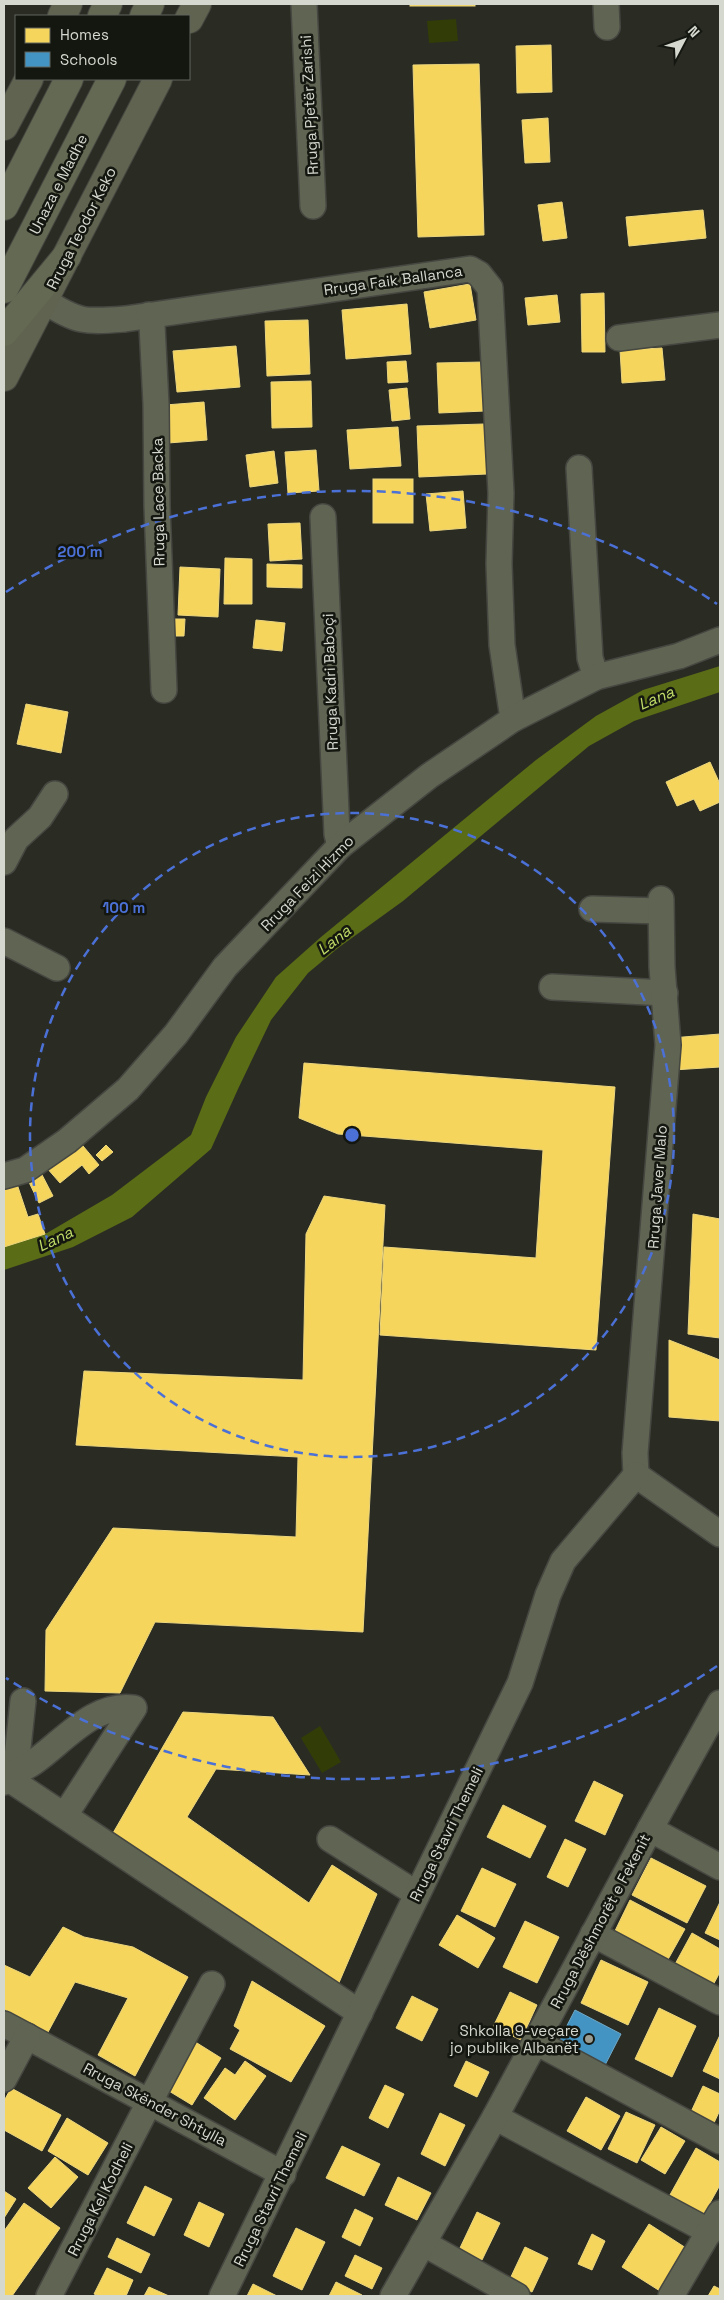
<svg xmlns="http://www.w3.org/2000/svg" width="724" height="2300" font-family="'Space Grotesk',sans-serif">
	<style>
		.green { fill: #313c07 }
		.water { fill: #5a6c15 }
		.homes { fill: #f6d55c; stroke: #ecd67e }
		.schools { fill: #4393c3; stroke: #6fa8c6 }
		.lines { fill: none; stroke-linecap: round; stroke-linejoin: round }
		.minor-casing { stroke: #454740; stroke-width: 28 }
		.major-casing { stroke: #454740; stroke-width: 30 }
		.highway-casing { stroke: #454740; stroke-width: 30 }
		.minor { stroke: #606453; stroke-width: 25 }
		.major { stroke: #5f634f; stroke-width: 28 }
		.highway { stroke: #646953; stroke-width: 28 }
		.ring { fill: none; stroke: #4b70d6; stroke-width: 2.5; stroke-dasharray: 9 6 }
		.poi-dot { fill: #999c92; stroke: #141610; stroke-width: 2 }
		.labels { text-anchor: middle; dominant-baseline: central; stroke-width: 5; stroke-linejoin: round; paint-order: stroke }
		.street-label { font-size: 15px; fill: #d5d8ce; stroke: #141610 }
		.poi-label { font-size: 15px; fill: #d5d8ce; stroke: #141610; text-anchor: end }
		.water-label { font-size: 16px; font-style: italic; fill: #bfdb67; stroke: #141610 }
		.centre { fill: #4b70d6; stroke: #141610; stroke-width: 2.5 }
		.ring-label { font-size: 15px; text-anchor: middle; font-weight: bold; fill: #4b70d6; stroke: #141610; stroke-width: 5; stroke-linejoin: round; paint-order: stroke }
	</style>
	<rect width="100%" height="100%" fill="#2a2c24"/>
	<g class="green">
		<polygon points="456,19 458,41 429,43 427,21"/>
		<polygon points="320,1726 341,1762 322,1773 301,1738"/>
	</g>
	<polygon class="water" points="720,666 720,692 634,721 589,746 403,901 338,948 308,973 271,1020 238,1089 211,1149 132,1217 73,1247 4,1270 4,1244 47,1233 112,1195 191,1135 206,1097 236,1037 276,977 321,937 536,760 596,716 643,690"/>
	<g class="homes">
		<rect x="410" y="4" width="65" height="2"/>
		<polygon points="551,45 552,92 517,93 516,46"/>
		<polygon points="479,64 484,235 418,237 413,65"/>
		<polygon points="548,118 550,162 525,163 522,120"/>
		<polygon points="562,202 567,238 543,241 538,205"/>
		<polygon points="703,210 706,238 629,246 626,217"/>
		<polygon points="470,284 476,320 430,328 424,292"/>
		<polygon points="604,293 605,352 582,352 581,294"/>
		<polygon points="557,295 560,322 528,325 525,298"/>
		<polygon points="407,304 411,354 346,359 342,310"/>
		<polygon points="308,320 310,374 267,376 265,321"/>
		<polygon points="236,346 240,387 177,392 173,351"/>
		<polygon points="662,348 665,380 622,383 620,350"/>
		<polygon points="406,361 408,382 388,383 387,362"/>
		<polygon points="483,362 485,411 439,413 437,363"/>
		<polygon points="311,381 312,427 272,428 271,382"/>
		<polygon points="407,388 410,419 392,421 389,390"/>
		<polygon points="204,402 207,440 168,443 165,405"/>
		<polygon points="484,424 487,474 419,477 417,426"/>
		<polygon points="398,427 401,466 350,469 347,430"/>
		<polygon points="316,450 319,491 288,493 285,452"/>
		<polygon points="274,451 278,483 250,487 246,455"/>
		<rect x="373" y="479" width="40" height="44"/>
		<polygon points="463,491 466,528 430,531 426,494"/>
		<polygon points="300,523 302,559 270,561 268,524"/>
		<polygon points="225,558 252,559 252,604 224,604"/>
		<polygon points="267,564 302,565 302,588 267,587"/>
		<polygon points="180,567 220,569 218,617 178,615"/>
		<polygon points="172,619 185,619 184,636 171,636"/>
		<polygon points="256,620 285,623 282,651 253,648"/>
		<polygon points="26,704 68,712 61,753 17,744"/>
		<polygon points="710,762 720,784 720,802 700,811 694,799 677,806 666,782"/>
		<polygon points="720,1034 720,1067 673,1070 671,1038"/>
		<polygon points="304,1063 615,1087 596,1350 380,1335 384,1247 536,1258 543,1150 338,1134 299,1118"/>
		<polygon points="78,1140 99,1165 89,1174 82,1165 60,1183 46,1167"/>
		<polygon points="106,1145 113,1152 102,1161 96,1155"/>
		<polygon points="39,1169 53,1196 39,1203 26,1176"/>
		<polygon points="17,1184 28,1217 38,1214 45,1234 4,1247 4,1188"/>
		<polygon points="324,1196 385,1205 363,1632 155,1622 120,1693 45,1691 46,1630 113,1528 296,1537 298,1457 76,1445 84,1371 303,1380 306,1234"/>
		<polygon points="693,1214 720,1219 720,1338 688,1334"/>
		<polygon points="669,1340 720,1360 720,1421 669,1417"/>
		<polygon points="183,1712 273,1717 310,1775 216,1769 187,1817 309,1903 332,1865 377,1894 338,1985 113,1833"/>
		<polygon points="594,1781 623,1795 605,1835 575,1821"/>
		<polygon points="503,1805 546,1826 530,1858 487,1837"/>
		<polygon points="565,1839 586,1849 568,1887 547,1877"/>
		<polygon points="651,1858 706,1886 687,1923 632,1895"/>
		<polygon points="482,1868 516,1884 495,1927 461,1911"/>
		<polygon points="630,1900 685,1929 666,1963 613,1935"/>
		<polygon points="720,1902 720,1940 705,1933"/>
		<polygon points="457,1915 495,1938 478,1968 439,1945"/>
		<polygon points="525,1921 559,1937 537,1983 503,1967"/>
		<polygon points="63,1927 84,1937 133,1947 188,1977 135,2076 98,2055 128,1998 75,1982 47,2034 4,2009 4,1965 30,1977"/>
		<polygon points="692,1933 720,1949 720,1972 712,1987 674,1966"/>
		<polygon points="601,1960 648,1982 628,2025 581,2003"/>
		<polygon points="252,1981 325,2026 291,2082 230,2049 240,2030 234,2026"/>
		<polygon points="510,1992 537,2005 521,2040 493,2027"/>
		<polygon points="412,1996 438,2009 422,2041 396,2028"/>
		<polygon points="659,2008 696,2026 672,2077 635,2059"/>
		<polygon points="720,2035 720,2079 703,2071"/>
		<polygon points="189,2038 221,2058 192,2105 159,2085"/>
		<polygon points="245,2061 266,2076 235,2120 204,2098 225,2068 235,2075"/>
		<polygon points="466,2061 489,2072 477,2097 454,2086"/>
		<polygon points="385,2085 404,2094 388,2128 369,2118"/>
		<polygon points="703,2086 720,2094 720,2110 713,2125 690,2114"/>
		<polygon points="11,2088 61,2115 42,2151 4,2130 4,2101"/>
		<polygon points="586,2097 620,2116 601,2150 567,2131"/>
		<polygon points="626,2112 655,2125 637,2163 608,2149"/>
		<polygon points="440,2113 465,2125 445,2166 421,2154"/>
		<polygon points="67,2118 108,2143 88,2175 48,2151"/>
		<polygon points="661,2127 685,2141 665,2174 641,2160"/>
		<polygon points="342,2146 380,2164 364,2196 326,2178"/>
		<polygon points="696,2148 720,2162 720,2185 700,2221 666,2202"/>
		<polygon points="55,2157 78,2177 51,2208 28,2188"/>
		<polygon points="398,2177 431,2193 417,2220 385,2205"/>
		<polygon points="145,2186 172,2199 154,2236 127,2223"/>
		<polygon points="4,2191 16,2199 4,2218"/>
		<polygon points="199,2202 224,2214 209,2247 184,2235"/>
		<polygon points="24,2203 60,2228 12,2296 4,2296 4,2231"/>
		<polygon points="355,2209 373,2218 360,2246 342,2237"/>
		<polygon points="477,2212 500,2223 482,2260 459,2250"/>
		<polygon points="649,2224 686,2248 660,2291 622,2267"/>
		<polygon points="296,2228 325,2242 302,2290 273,2276"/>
		<polygon points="592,2234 605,2241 592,2270 578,2264"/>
		<polygon points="117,2238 150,2254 141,2273 108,2257"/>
		<polygon points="525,2247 548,2258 532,2292 509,2281"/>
		<polygon points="355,2255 382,2268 372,2289 345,2276"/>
		<polygon points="107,2268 133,2280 126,2296 100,2296 94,2294"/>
		<polygon points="336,2282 362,2295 362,2296 329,2296"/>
		<polygon points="253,2284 277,2296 247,2296"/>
		<polygon points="714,2286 720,2289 720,2296 708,2296"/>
		<polygon points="149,2287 169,2296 144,2296"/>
	</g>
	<polygon class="schools" points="575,2010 621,2034 603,2069 557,2045"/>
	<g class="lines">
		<g class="minor-casing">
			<g id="minor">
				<polyline points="304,4 313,206"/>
				<polyline points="606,4 607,27"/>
				<path d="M43 300C78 323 85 322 125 319L470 269 479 274 490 288 501 493 499 564 502 645 513 719"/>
				<polyline points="149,315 152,325 156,404 157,506 164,690"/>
				<polyline points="619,338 720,325"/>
				<polyline points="579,468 590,658 596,677"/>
				<polyline points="323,517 337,834 340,846"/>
				<polyline points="4,862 16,839 40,817 55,794"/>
				<polyline points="592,909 660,911"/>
				<polyline points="4,941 57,968"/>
				<polyline points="552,987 665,993"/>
				<polyline points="4,1176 25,1170 67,1141 128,1089 176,1034 225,967 340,846 429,776 513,719 596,677 679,656 720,640"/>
				<polyline points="636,1475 635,1453 668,1045 662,967 661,899"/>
				<polyline points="636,1475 720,1534"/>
				<polyline points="4,1782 17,1757 23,1701"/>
				<path d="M65 1815 134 1708C94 1702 64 1741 34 1762 26 1768 15 1772 6 1777L360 2013"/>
				<polyline points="650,1829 720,1867"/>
				<polyline points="330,1839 417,1894"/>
				<polyline points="593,1934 720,2002"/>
				<polyline points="4,2024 283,2174"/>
				<polyline points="536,2042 720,2141"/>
				<polyline points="4,2079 27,2036"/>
				<polyline points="495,2117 710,2232"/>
				<polyline points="423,2243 517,2296"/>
				<polyline points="49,2296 150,2101 212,1984"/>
				<polyline points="222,2296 520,1683 548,1595 563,1561 636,1475"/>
				<polyline points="393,2296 495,2117 650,1829 720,1703"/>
				<polyline points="671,2296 720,2213"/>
			</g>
		</g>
		<g class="major-casing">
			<g id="major">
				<polyline points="62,16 68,4"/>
				<polyline points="189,19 197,4"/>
				<polyline points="4,126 29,79"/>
				<polyline points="4,377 158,79"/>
			</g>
		</g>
		<g class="highway-casing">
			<g id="highway">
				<polyline points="102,16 108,4"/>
				<polyline points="144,16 150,4"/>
				<polyline points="4,206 69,79"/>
				<polyline points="4,289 112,79"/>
				<polyline points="4,332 67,256"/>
			</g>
		</g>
		<use href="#minor" class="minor"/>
		<use href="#major" class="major"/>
		<use href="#highway" class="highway"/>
	</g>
	<g class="ring">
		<circle cx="352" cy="1135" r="322"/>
		<path d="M717 1666A644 644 0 0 1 6 1678M6 592A644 644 0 0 1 717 604"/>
	</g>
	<circle class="poi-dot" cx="589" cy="2039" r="5"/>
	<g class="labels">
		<g class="street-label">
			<text transform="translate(309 105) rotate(-93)">Rruga Pjetër Zarishi</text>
			<text transform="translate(58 184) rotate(-63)">Unaza e Madhe</text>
			<text transform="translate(81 228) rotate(-63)">Rruga Teodor Keko</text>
			<text transform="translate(393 280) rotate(-8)">Rruga Faik Ballanca</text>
			<text transform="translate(158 502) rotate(-91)">Rruga Lace Backa</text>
			<text transform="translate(330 682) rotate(-92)">Rruga Kadri Baboçi</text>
			<text transform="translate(307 883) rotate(-46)">Rruga Feizi Hizmo</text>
			<text transform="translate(657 1187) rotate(-86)">Rruga Javer Malo</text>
			<text transform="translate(446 1834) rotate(-64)">Rruga Stavri Themeli</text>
			<text transform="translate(600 1921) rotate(-62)">Rruga Dëshmorët e Fekenit</text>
			<text transform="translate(155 2104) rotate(28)">Rruga Skënder Shtylla</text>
			<text transform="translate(100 2199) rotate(-63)">Rruga Kel Kodheli</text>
			<text transform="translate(270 2199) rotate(-64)">Rruga Stavri Themeli</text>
		</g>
		<g class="poi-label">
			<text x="579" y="2030">Shkolla 9-veçare<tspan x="579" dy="17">jo publike Albanët</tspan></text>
		</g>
		<g class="water-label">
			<text transform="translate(656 698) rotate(-23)">Lana</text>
			<text transform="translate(334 940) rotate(-38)">Lana</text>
			<text transform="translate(55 1239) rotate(-26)">Lana</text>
		</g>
	</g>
	<circle cx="352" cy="1135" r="8" class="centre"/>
	<g class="ring-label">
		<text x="80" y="557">200 m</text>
		<text x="124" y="913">100 m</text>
	</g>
	<rect width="724" height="2300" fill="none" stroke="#d5d8ce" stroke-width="10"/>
	<rect x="15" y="15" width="175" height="65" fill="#141610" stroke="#61645c"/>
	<rect x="25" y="28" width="25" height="15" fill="#f6d55c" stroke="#61645c"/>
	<text x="60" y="40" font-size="15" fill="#d5d8ce">Homes</text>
	<rect x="25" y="52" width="25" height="15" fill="#4393c3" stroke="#61645c"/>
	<text x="60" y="65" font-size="15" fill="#d5d8ce">Schools</text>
	<g transform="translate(684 40) rotate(49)" stroke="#141610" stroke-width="4" paint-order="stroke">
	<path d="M0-4L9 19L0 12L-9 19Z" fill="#d5d8ce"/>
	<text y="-8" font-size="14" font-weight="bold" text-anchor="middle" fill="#d5d8ce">N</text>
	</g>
</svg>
